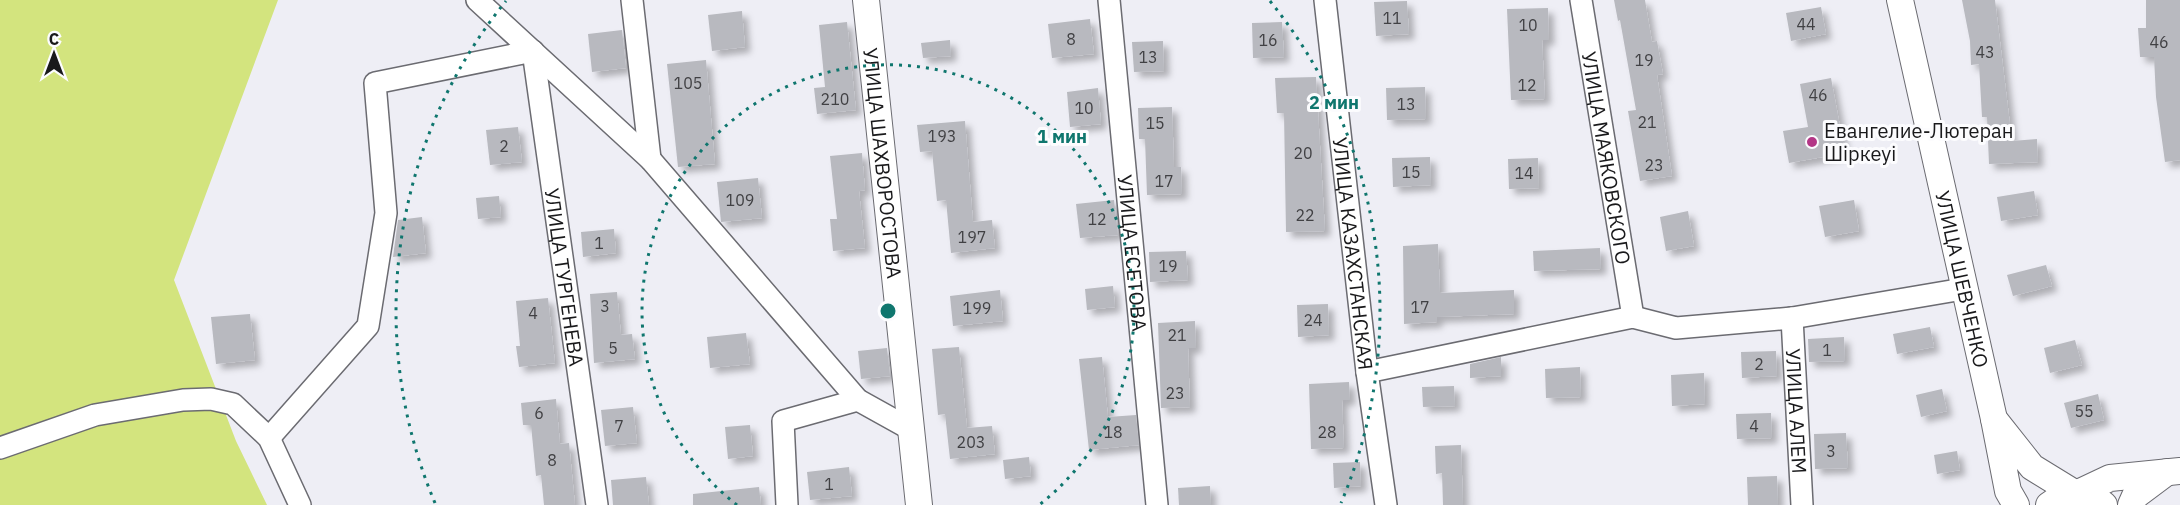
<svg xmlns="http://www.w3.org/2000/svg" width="2180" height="505" font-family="'IBM Plex Sans',sans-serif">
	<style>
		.green { fill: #d3e47e }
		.building { fill: #b8b9bf; filter: url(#shadow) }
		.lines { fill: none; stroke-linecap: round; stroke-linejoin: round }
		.minor-casing { stroke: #6b6b71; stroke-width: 24 }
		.tertiary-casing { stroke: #6b6b71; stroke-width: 28 }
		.minor { stroke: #fff; stroke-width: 21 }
		.tertiary { stroke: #fff; stroke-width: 26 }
		.ring { fill: none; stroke: #0f766e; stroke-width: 3; stroke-dasharray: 3 6 }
		.poi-dot { fill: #b33686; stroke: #fcfcfe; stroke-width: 2 }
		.labels { text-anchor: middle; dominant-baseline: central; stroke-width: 6; stroke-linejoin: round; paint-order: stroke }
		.number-label { font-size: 16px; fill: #414144 }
		.poi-label { font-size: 20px; fill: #19191b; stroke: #fcfcfe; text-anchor: start }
		.street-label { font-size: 20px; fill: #19191b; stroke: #fcfcfe }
		.centre { fill: #0f766e; stroke: #fcfcfe; stroke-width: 3 }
		.ring-label { font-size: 18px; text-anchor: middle; font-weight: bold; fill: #0f766e; stroke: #fcfcfe; stroke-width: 6; stroke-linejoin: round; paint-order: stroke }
	</style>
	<defs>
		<filter id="shadow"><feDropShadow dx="5.5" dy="5.5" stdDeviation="3" flood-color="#0004"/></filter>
	</defs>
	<rect width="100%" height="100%" fill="#eeeef5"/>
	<polygon class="green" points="0,0 278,0 174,280 236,441 267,505 0,505"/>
	<g class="building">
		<polygon points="1614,0 1645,0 1652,42 1657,41 1663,74 1657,75 1672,176 1640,181 1628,111 1636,110 1620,20 1618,21"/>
		<polygon points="1962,0 1995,0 2012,141 2037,139 2038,162 1989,164 1987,117 1982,117 1979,64 1971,65 1970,41"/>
		<polygon points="2146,0 2180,0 2180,160 2165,162 2156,97 2154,57 2140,57 2138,28 2146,28"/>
		<polygon points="1407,1 1409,34 1376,36 1374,2"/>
		<polygon points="1821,7 1826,34 1791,41 1786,13"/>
		<polygon points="1548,8 1549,40 1542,40 1545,99 1511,100 1507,9"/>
		<polygon points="742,11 745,47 712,51 708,15"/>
		<polygon points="1090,19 1094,54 1052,58 1048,24"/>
		<polygon points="847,22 856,110 817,114 814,88 825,87 819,25"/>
		<polygon points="1282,22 1284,57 1253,58 1252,23"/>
		<polygon points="622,30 626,68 592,72 588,34"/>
		<polygon points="950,40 951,56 923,58 921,43"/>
		<polygon points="1163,41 1164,71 1134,72 1132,42"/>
		<polygon points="706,60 715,164 678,167 667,64"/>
		<polygon points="1316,77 1325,231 1286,232 1284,113 1277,113 1275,78"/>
		<polygon points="1831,78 1845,153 1789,163 1783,131 1808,127 1800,84"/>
		<polygon points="1425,87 1426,119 1387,120 1386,88"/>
		<polygon points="1098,88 1101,124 1070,127 1067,92"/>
		<polygon points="1172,107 1174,167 1181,167 1182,194 1147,195 1145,139 1139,139 1138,108"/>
		<polygon points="965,121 973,222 992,220 995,248 951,253 946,200 937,201 932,151 920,152 917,125"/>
		<polygon points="518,127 522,162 490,165 486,130"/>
		<polygon points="862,153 865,190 859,191 865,248 833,251 830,219 837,219 830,156"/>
		<polygon points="1430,157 1431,185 1393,187 1392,158"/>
		<polygon points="1538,158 1539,188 1509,189 1508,159"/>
		<polygon points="758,178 762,218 721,222 717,182"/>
		<polygon points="2034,191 2038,215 2001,221 1997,197"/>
		<polygon points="499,196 501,217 478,219 476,198"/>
		<polygon points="1114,200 1118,235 1080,238 1076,204"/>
		<polygon points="1854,200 1859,231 1825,237 1819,206"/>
		<polygon points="1688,211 1694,246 1666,251 1660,217"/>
		<polygon points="422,217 426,253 393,257 398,220"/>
		<polygon points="614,229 616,253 583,257 581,232"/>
		<polygon points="1438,244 1440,293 1514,290 1514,314 1437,317 1437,322 1404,324 1403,246"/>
		<polygon points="1600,248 1601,269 1534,271 1533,251"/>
		<polygon points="1186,251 1188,280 1150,282 1149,252"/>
		<polygon points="2046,265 2052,286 2013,296 2007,275"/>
		<polygon points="1113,286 1115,307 1087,310 1085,289"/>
		<polygon points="1000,290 1003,321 953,326 950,296"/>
		<polygon points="617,292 621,335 632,334 635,359 594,363 590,294"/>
		<polygon points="548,298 555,363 519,367 516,346 520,346 516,301"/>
		<polygon points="1328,304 1329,335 1298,337 1297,305"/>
		<polygon points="250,314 255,360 216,364 211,317"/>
		<polygon points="1195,321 1196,348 1188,348 1190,407 1161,408 1158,323"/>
		<polygon points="1930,327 1934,347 1897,354 1893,334"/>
		<polygon points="746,333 750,364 710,368 707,337"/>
		<polygon points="1844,337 1845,361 1809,362 1808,339"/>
		<polygon points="2075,340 2082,365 2050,373 2044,348"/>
		<polygon points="959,347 967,428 992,426 995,454 950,459 945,414 938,415 932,349"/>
		<polygon points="887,348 890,376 861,379 858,351"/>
		<polygon points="1776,351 1777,376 1742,378 1741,352"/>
		<polygon points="1102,357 1108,417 1136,415 1139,445 1089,450 1079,359"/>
		<polygon points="1501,357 1501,376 1470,378 1470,364"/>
		<polygon points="1580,367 1581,397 1546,398 1545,369"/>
		<polygon points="1704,373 1705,404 1672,406 1671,375"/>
		<polygon points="1349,382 1350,400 1342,400 1344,448 1311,449 1309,384"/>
		<polygon points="1454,386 1455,406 1423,407 1422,387"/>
		<polygon points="1942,389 1947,411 1921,417 1916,395"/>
		<polygon points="2098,394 2104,420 2071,428 2064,403"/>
		<polygon points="556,399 560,444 569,443 575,505 544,505 541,475 536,476 531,425 523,425 521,403"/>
		<polygon points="633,407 637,443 605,446 601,410"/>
		<polygon points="1771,413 1772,438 1737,439 1736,414"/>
		<polygon points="750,425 753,456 728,459 725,427"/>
		<polygon points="1846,433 1848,468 1815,469 1814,434"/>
		<polygon points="1461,445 1463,505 1443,505 1442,473 1436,474 1435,446"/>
		<polygon points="1957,451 1960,470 1937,474 1934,455"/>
		<polygon points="1029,457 1031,476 1005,479 1003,460"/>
		<polygon points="1360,462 1361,486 1334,488 1333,463"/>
		<polygon points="849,467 852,496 810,500 807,472"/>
		<polygon points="1777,476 1778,505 1748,505 1747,477"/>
		<polygon points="646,477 649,505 613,505 611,480"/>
		<polygon points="1210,486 1211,505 1179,505 1178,488"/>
		<polygon points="759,487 761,505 693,505 693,494"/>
	</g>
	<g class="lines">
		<g class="minor-casing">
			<g id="minor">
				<polyline points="477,0 650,159 858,400 912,430"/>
				<polyline points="632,0 650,159"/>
				<path id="s1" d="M1109 0 1157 505"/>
				<path id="s2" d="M1325 0 1367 372 1386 505"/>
				<path id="s3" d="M1581 0 1633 317"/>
				<path id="s4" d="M1792 318 1802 505"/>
				<polyline points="1367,372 1633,317 1676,328 1792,318 1963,289"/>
				<path id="s5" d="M269 438 368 326 386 213 375 83 533 51 597 505"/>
				<polyline points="0,448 95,415 183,400 211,399 233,404 269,438 300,505"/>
				<polyline points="787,505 783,421 858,400"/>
			</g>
		</g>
		<g class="tertiary-casing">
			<g id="tertiary">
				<path id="s6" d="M866 0 919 505"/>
				<path id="s7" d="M1900 0 1994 419"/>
				<polyline points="2016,505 2008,491 1994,419 2032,467 2076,494 2110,478 2180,471"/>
				<path d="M2049 505C2065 492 2088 490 2104 505"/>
				<polyline points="2131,505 2135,496 2167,472"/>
			</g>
		</g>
		<use href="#minor" class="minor"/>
		<use href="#tertiary" class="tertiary"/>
	</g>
	<g class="ring">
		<path d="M737 505A246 246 0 1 1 1039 505"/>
		<path d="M435 503A492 492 0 0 1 506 1M1270 1A492 492 0 0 1 1341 503"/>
	</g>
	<circle class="poi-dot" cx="1812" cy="142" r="6"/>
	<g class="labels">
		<g class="number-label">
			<text x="1392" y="18">11</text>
			<text x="1806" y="24">44</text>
			<text x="1528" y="25">10</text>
			<text x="1071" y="39">8</text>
			<text x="1268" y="40">16</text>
			<text x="2159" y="42">46</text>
			<text x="1985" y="52">43</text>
			<text x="1148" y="57">13</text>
			<text x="1644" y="60">19</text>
			<text x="688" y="83">105</text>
			<text x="1527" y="85">12</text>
			<text x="1818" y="95">46</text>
			<text x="835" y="99">210</text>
			<text x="1406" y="104">13</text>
			<text x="1084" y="108">10</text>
			<text x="1647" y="122">21</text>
			<text x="1155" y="123">15</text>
			<text x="942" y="136">193</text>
			<text x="504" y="146">2</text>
			<text x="1303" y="153">20</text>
			<text x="1654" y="165">23</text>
			<text x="1411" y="172">15</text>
			<text x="1524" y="173">14</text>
			<text x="1164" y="181">17</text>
			<text x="740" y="200">109</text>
			<text x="1305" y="215">22</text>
			<text x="1097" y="219">12</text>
			<text x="972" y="237">197</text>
			<text x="599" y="243">1</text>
			<text x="1168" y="266">19</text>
			<text x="605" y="306">3</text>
			<text x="1420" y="307">17</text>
			<text x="977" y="308">199</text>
			<text x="533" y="313">4</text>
			<text x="1313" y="320">24</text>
			<text x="1177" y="335">21</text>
			<text x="613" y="348">5</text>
			<text x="1827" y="350">1</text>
			<text x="1759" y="364">2</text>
			<text x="1175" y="393">23</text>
			<text x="2084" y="411">55</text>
			<text x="539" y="413">6</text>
			<text x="619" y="426">7</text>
			<text x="1754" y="426">4</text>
			<text x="1113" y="432">18</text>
			<text x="1327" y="432">28</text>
			<text x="971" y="442">203</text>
			<text x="1831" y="451">3</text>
			<text x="552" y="460">8</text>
			<text x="829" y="484">1</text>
		</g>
		<g class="poi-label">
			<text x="1824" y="130">Евангелие-Лютеран<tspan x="1824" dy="23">Шіркеуі</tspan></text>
		</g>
		<g class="street-label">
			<text stroke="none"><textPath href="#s3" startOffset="160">УЛИЦА МАЯКОВСКОГО</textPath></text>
			<text stroke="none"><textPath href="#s6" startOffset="164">УЛИЦА ШАХВОРОСТОВА</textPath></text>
			<text stroke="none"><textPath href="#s1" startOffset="254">УЛИЦА ЕСЕТОВА</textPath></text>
			<text stroke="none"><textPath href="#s2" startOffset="255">УЛИЦА КАЗАХСТАНСКАЯ</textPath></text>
			<text stroke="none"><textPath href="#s5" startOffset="784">УЛИЦА ТУРГЕНЕВА</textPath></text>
			<text stroke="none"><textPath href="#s7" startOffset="286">УЛИЦА ШЕВЧЕНКО</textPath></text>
			<text stroke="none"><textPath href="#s4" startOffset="93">УЛИЦА АЛЕМ</textPath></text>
		</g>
	</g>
	<circle cx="888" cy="311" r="9" class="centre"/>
	<g class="ring-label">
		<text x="1334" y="109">2 мин</text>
		<text x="1062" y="143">1 мин</text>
	</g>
	<g transform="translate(54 54)" stroke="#fcfcfe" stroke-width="4.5" paint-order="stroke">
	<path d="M0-4.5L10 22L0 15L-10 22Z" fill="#19191b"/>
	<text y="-9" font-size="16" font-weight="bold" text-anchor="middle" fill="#19191b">С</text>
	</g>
</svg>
